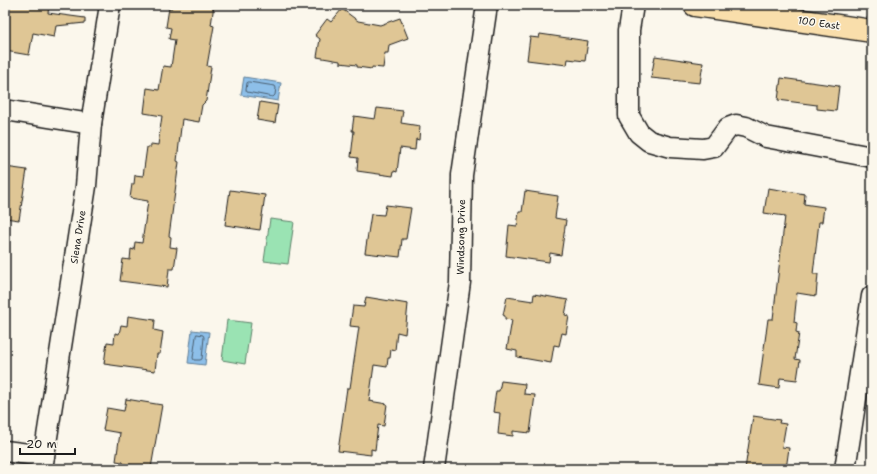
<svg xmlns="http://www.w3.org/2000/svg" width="877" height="474" font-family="'Shantell Sans',sans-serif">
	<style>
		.green { fill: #9ae3b3; stroke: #5b8068 }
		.water { fill: #8dbfe9; stroke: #607e97 }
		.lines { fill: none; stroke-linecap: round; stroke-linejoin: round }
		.shore { stroke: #495d6e; stroke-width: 1 }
		.building { fill: #dfc695; stroke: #1c1c1c }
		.minor-casing { stroke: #1c1c1c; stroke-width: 23 }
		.major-casing { stroke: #1c1c1c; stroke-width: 25 }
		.minor { stroke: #fbf7ec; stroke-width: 20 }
		.major { stroke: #f9deab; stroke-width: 22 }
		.labels { text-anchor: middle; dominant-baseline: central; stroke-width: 3; stroke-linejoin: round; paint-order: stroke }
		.street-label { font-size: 10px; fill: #1c1c1c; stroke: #fbf7ec }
	</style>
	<rect width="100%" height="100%" fill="#fbf7ec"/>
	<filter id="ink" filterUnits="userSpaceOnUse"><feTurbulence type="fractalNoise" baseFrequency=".025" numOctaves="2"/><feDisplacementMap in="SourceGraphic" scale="8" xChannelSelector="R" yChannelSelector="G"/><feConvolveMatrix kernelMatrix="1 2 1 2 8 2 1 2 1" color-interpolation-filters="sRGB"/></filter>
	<g filter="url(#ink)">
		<g class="green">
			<polygon points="270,219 294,222 288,264 264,261"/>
			<polygon points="227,320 251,323 245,364 222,360"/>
		</g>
		<g class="water">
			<polygon points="244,77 281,83 278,101 241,95"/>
			<polygon points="192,330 209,332 205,365 188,363"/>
		</g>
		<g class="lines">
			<g class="shore">
				<polygon points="249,82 275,86 276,88 275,95 273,97 247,92 246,90 247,83"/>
				<polygon points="197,334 203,335 204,337 202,359 200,360 194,360 193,358 196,336"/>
			</g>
		</g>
		<g class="building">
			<polygon points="10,5 49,5 48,13 85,18 85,23 56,26 54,37 33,33 29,55 5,51 5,37"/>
			<polygon points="172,5 214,5 211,25 214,26 207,66 211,67 206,101 202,105 199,122 182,119 177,161 179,162 169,236 171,237 170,247 177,248 174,269 169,269 167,287 120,281 123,259 130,260 131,249 134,250 135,242 142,243 148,201 130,198 132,184 134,184 135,175 143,176 147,147 151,147 151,144 158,145 162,116 144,113 147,88 159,90 163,66 171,67 175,40 169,39 171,28 166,27 169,8 172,8"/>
			<polygon points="342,9 358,21 380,25 400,18 408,38 389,45 388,53 385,53 383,68 372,67 372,69 357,67 357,65 340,63 340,61 317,57 320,39 315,35 327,19 331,22"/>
			<polygon points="540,34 588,41 585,61 568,59 567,65 527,60 530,37 539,38"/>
			<polygon points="655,56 703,63 700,83 651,78"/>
			<polygon points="781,78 839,86 836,111 817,109 817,105 778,100"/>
			<polygon points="260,102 278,105 275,123 257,120"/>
			<polygon points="377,108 403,111 401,123 420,126 419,140 416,139 415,150 400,148 397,172 394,171 393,176 357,171 358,158 351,157 354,131 352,131 354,116 375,119"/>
			<polygon points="5,167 27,170 19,220 5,218"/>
			<polygon points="768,188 805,194 804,204 824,207 822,222 819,222 813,274 818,274 816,296 797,293 794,322 797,323 796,332 799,333 795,359 800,360 797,380 780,378 779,388 759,385 768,319 773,319 785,216 764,213"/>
			<polygon points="230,190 265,195 260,230 225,225"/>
			<polygon points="525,191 558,196 555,218 566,220 561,255 550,253 549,262 506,256 509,225 517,226 519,212 522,212"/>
			<polygon points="386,205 411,208 406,239 402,239 400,257 365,253 371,214 384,215"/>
			<polygon points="534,294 568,300 565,315 569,316 566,334 562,333 559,346 554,345 551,363 517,357 517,351 507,349 512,320 505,319 505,316 503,315 507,297 533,301"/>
			<polygon points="366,297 408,304 405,334 397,332 395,350 391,349 390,358 388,358 387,367 374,365 369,401 387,404 384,426 378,425 375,450 371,449 371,455 338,451 347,388 350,388 359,327 350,326 353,306 364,307"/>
			<polygon points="128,316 155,320 154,330 163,332 160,354 157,354 155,371 104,364 107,342 114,343 115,333 119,334 121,325 127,326"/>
			<polygon points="501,381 525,384 524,394 535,395 530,433 513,431 513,436 498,434 500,413 493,412 496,391 499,391"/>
			<polygon points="126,399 162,405 151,468 123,464 123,462 116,461 120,433 103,430 107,408 124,411"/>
			<polygon points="753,416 780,420 779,423 786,424 782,447 789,448 786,469 767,466 767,469 745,469"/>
		</g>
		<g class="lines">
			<g class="minor-casing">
				<g id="minor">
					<polyline points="633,5 629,30 629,116 639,133 649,141 670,147 703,149 714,147 728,128 736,125 746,127 766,137 872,157"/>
					<polyline points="5,110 91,124"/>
					<polyline points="5,451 44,456"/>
					<polyline points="42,469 86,186 91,124 110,5"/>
					<polyline points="434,469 460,282 462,175 487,5"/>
					<polyline points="845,469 872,296"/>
				</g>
			</g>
			<g class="major-casing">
				<polyline id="major" points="695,5 872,31"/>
			</g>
			<use href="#minor" class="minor"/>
			<use href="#major" class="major"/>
		</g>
	</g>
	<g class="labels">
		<g class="street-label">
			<text transform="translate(819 23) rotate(8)">100 East</text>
			<text transform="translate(78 237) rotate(-81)">Siena Drive</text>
			<text transform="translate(461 237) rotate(-89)">Windsong Drive</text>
		</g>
	</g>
	<rect width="877" height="474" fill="none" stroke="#fbf7ec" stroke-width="20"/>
	<rect x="10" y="10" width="857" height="454" fill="none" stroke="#1c1c1c" stroke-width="1.5" filter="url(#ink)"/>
	<path d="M20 448v6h55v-6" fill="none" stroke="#1c1c1c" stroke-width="2"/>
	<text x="26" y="448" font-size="12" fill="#1c1c1c" stroke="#fbf7ec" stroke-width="3" paint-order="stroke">20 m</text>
</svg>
